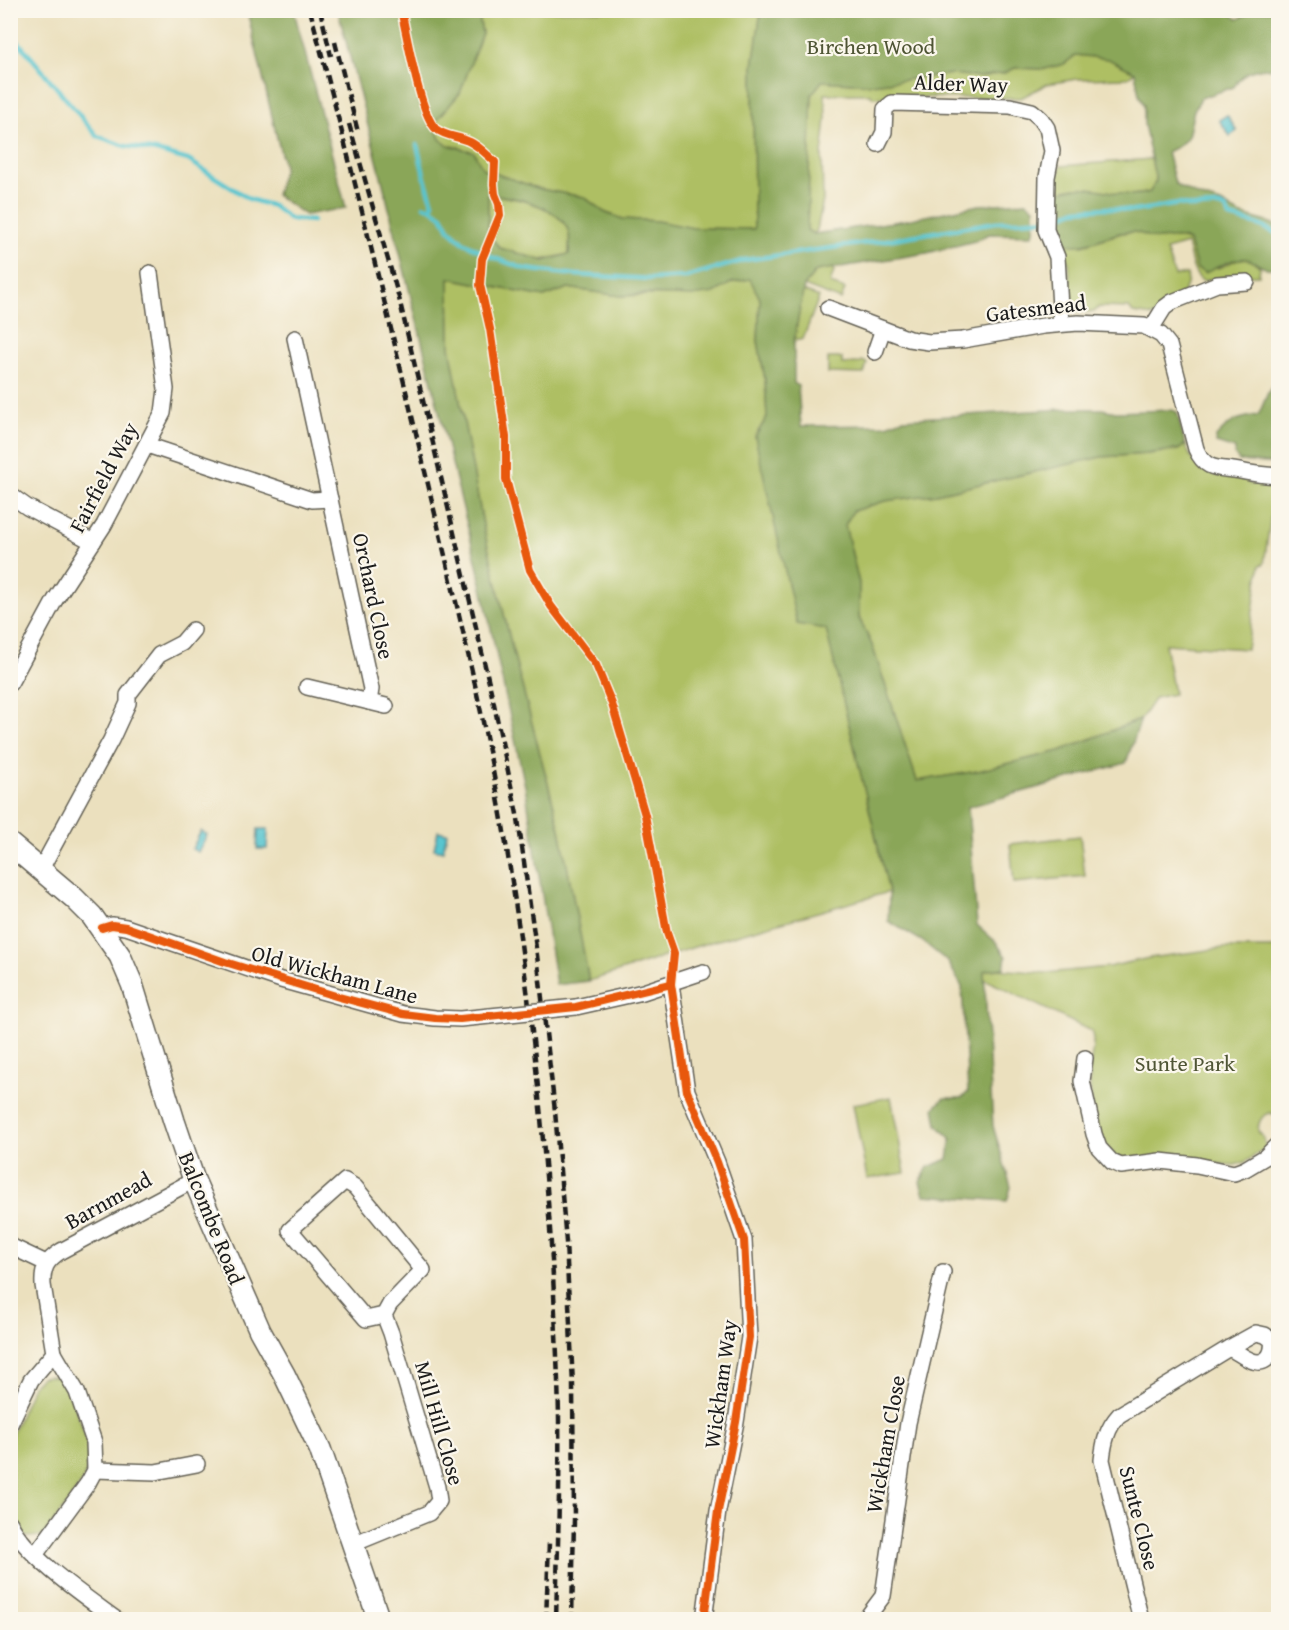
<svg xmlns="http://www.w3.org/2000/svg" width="1289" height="1630" font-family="'Gentium Book Plus',serif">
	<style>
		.green { fill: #aebf63; stroke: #656e40; stroke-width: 1.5 }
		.forest { fill: #8aa659; stroke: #53613a; stroke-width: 1.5; fill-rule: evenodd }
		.water { fill: #58c5cf; stroke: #3a7076; stroke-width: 1.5 }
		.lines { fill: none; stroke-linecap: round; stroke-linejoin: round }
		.stream { stroke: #58c5cf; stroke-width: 4.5 }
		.street-casing { stroke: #646155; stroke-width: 18 }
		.secondary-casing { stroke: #646155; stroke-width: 24 }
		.street { stroke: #fff; stroke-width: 15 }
		.secondary { stroke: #fff; stroke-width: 21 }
		.rail { stroke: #1c1c1c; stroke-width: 4.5; stroke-dasharray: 9 4.5; stroke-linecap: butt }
		.street-bridge-casing { stroke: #646155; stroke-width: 18; stroke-linecap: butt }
		.street-bridge { stroke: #fff; stroke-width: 15 }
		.cycleway-casing { stroke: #fbf7ec; stroke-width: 11 }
		.cycleway { stroke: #e8590c; stroke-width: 8 }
		.labels { text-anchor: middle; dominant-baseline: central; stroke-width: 4.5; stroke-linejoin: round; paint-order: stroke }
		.park-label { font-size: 22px; fill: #4f5535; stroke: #fbf7ec }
		.street-label { font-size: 22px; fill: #1c1c1c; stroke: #fbf7ec }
	</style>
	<rect width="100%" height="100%" fill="#fbf7ec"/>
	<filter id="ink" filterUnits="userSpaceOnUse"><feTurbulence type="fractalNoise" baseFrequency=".0167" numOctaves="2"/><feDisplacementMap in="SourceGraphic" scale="12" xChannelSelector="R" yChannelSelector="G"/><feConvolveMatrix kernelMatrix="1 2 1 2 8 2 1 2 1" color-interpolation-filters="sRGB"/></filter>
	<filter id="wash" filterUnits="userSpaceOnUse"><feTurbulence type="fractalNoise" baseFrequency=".008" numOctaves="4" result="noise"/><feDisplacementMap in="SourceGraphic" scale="24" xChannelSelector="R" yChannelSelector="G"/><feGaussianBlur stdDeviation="1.35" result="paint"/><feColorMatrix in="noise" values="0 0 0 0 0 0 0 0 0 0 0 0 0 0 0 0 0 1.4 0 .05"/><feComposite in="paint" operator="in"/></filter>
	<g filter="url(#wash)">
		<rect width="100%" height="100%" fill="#ebe0be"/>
		<g class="green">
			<polygon points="478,11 761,11 753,66 754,229 693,228 657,221 623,219 604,212 584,197 540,189 482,169 459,147 443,144 436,135 436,121 460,93 482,33"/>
			<polygon points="1076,55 1108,58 1135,72 1127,78 1077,79 1047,84 1021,98 872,97 871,94 825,94 826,119 822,155 823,200 817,230 814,234 806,230 812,94 822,81 871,84 952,74 979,77 1004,73 1015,68 1045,69 1064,64"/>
			<path d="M1151 159 1156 181 1150 192C1117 203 1088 176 1054 195L1060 166Z"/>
			<path d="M488 194C514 198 557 203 568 230 571 237 569 247 569 254L541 260 500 248 488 234Z"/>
			<path d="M1135 232 1159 239 1172 237 1189 241 1197 269C1204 268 1212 269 1218 268 1235 263 1241 250 1260 267L1259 275 1228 276 1203 281C1191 274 1191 255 1187 244L1166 250 1175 276 1187 274C1192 294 1168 305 1153 316L1133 313 1129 308 1099 307 1094 312H1078L1071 308 1069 263C1063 257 1063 248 1058 241L1083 245 1122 233Z"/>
			<polygon points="835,267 830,284 845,289 841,300 804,286 816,271"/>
			<polygon points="449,278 544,297 568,288 620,296 714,293 731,283 751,278 760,299 758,341 765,380 767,417 755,437 826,628 889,892 704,944 589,981 560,829 513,652 484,530 450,347"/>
			<polygon points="803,291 819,297 803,339 794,341"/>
			<polygon points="828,358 842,358 842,364 859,363 862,361 867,363 864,374 828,373"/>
			<path d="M1186 444C1194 477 1221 477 1249 480V484L1275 485 1264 564 1260 565 1247 649 1165 644 1174 694 1155 698 1141 719 1060 751 978 771 917 781 872 645 859 617V583L845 525 853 511 885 501 936 494 1101 457 1149 454 1179 450Z"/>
			<polygon points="1080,836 1085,876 1014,883 1010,844"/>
			<path d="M1224 948H1278V1117C1267 1107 1258 1119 1258 1131L1263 1137 1266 1148 1245 1162 1235 1165 1117 1158C1093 1138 1089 1097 1090 1067 1091 1054 1096 1043 1091 1031L982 978 981 968 1047 973 1108 967 1149 958Z"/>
			<polygon points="891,1097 905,1173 867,1179 853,1104"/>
			<path d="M51 1376 58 1377 66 1384C75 1410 93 1441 87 1469 84 1485 53 1521 43 1536L27 1537 19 1532 11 1511 10 1439 33 1385 41 1377Z"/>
		</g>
		<g class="forest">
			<path d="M1231 10 1232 15 1238 19 1254 11H1278V29L1274 36 1278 45V70C1261 66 1243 70 1234 87L1201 98 1194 110 1188 137 1179 146 1167 152 1175 183 1180 187 1201 197 1221 203 1239 214 1271 223 1278 227V267C1259 272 1260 261 1246 259 1232 257 1218 268 1205 273L1197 269 1189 241C1180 236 1171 238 1161 239 1152 240 1144 233 1134 232 1109 229 1078 259 1054 237L1052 206 1054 195C1089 175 1116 203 1150 192L1156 181 1144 124V105L1139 95 1135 72 1108 59 1076 55 1064 64 1045 69 1015 68 1004 73 979 77 952 74 871 84 822 81 812 94 807 230 814 234 906 220 979 205 1027 202 1034 208V231L1032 235 989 234 975 241 927 253 816 271 804 286 794 341V383L798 386 801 426 887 425 902 419 1063 409H1102L1116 412 1172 410 1177 412 1185 444 1180 449 1146 454 1101 457 936 494 885 501 853 511 845 525 859 583V618L872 645 917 781 978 771 1060 751 1141 719 1126 763 968 807 977 925 996 942 1006 957 1004 968 984 971 993 1126 1011 1187 1007 1201 924 1195 920 1182 928 1167 948 1159 951 1139 937 1125 934 1108 944 1098H962L968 1092 962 987 948 962 922 941 888 921 889 892 826 629 797 624 755 437 767 417 765 379 758 341 760 299 750 279 731 283 714 293 692 296 646 294 620 296 568 288 544 297 449 278 450 347 484 530 513 652 560 829 589 981 556 985 525 786 478 569 379 168 338 11H478L482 33 460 93 436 121C436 149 452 145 474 152L483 169 540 189 584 197 604 212 623 219 657 221 693 228 754 229 753 66 761 11ZM488 194C513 197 557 204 568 230 571 237 569 247 569 254L544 261 500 248 488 234Z"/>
			<polygon points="247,11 294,11 346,208 305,215 276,195 284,167"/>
			<path d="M1278 380V464L1239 461 1235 455V449L1216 443V437C1230 421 1237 418 1258 415 1265 403 1267 388 1278 380Z"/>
		</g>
		<g class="water">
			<polygon points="1227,115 1237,131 1230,136 1219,120"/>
			<polygon points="258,829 268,829 267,849 257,849"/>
			<polygon points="201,831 207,835 198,852 192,849"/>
			<polygon points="438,831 447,833 443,851 434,849"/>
		</g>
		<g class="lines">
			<g class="stream">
				<polyline points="10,32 97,136 125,146 156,151 188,160 249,199 273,206 290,219 313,221"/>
				<polyline points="417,145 425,179 433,203 431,208"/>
				<polyline points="424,206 431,208 442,216 449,229 463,242 492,257 525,269 576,275 652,279 686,277 745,260 881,241 996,222 1054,219 1074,210 1108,208 1134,211 1179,204 1194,207 1220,206 1226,209 1230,217 1259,225 1278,234"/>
			</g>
		</g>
	</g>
	<g filter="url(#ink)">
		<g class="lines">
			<g class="street-casing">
				<g id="street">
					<polyline points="878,144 884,132 885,109 892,103 1010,106 1032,111 1041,119 1047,128 1052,151 1047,177 1046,230 1057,257 1061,324"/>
					<path d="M828 308 909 339 929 342 963 340 1043 326 1078 323 1144 326 1161 335 1169 345 1196 449C1206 472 1219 467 1240 471 1253 474 1265 475 1278 476"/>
					<polyline points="1151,329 1164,308 1172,302 1217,284 1247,282"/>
					<polyline points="295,338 371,689 369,702"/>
					<polyline points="875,352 883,329"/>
					<polyline points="147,445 312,500 330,499"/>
					<polyline points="10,495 27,507 93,542"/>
					<polyline points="10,683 55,600 104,525 163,413 166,389 150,273"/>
					<polyline points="307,687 386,706"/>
					<polyline points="41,869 111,740 128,703 128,695 159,655 182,643 193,630"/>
					<polyline points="102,928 112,925 126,927 281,980 403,1014 435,1018 460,1019 490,1016"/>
					<polyline points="671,984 687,1091 717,1162 744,1240 749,1337 736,1422 718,1511 704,1620"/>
					<polyline points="576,1007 643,992 703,972"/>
					<polyline points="1085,1058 1082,1081 1094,1134 1099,1148 1112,1162 1121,1166 1160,1161 1197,1165 1234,1173 1245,1169 1265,1157 1278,1144"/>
					<polyline points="10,1246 46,1263"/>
					<path d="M1256 1333 1265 1335 1272 1340C1274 1354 1266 1367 1250 1360 1243 1357 1236 1351 1229 1348Z"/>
					<path d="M10 1424 31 1380 54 1353 43 1285C42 1268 47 1260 61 1251L194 1180"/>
					<polyline points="95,1470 155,1472 197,1464"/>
					<path d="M10 1523C25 1556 87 1598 117 1620"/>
					<polyline points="353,1544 429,1513 439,1501 437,1487 391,1333 384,1315 366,1319 290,1230 345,1181 355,1187 423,1270 390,1304 384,1315"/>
					<polyline points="35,1555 88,1483 95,1470 94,1442 77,1392 54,1353"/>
					<polyline points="865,1620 883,1596 908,1423 943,1272"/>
					<path d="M1141 1620 1102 1460C1104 1442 1107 1428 1119 1415L1229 1348"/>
				</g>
			</g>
			<g class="secondary-casing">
				<polyline id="secondary" points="10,844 74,898 92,916 120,956 132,984 174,1121 194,1180 260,1331 284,1374 320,1449 379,1620"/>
			</g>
			<use href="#street" class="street"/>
			<use href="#secondary" class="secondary"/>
			<g class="rail">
				<path d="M310 10C353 172 393 334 431 497 457 606 484 715 503 826 534 1009 551 1195 558 1381 561 1461 558 1540 556 1620"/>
				<polyline points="320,10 331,56"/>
				<polyline points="335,42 358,132"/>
				<polyline points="349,124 399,298 494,704 518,819 537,955 555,1111 566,1242 573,1385 574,1519 572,1620"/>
				<polyline points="546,1620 549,1542"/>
			</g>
			<g class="street-bridge-casing">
				<polyline id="street-bridge" points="490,1016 576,1007"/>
			</g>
			<use href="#street-bridge" class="street-bridge"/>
			<g class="cycleway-casing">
				<g id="cycleway">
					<path d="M401 10C407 35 420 115 436 129 446 137 459 136 470 142 479 146 487 155 495 162L494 184 495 194 499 204 500 215 482 259 480 285 490 329 506 437V479L530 570 551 606 596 665 612 704 645 815 667 933 674 953 671 984 687 1091 717 1162 744 1240 749 1337 736 1422 718 1511 704 1620"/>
					<polyline points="102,928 112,925 126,927 225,962 339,997 403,1014 435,1018 460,1019 576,1007 671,984"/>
				</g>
			</g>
			<use href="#cycleway" class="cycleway"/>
		</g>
	</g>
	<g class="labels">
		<g class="park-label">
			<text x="871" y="46">Birchen Wood</text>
			<text x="1185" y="1063">Sunte Park</text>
		</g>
		<g class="street-label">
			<text transform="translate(961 83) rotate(2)">Alder Way</text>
			<text transform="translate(1036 308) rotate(-7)">Gatesmead</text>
			<text transform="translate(103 477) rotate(-62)">Fairfield Way</text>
			<text transform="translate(374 596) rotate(78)">Orchard Close</text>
			<text transform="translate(335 974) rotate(15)">Old Wickham Lane</text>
			<text transform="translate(108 1200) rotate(-29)">Barnmead</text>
			<text transform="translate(212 1218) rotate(68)">Balcombe Road</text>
			<text transform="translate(720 1384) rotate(-82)">Wickham Way</text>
			<text transform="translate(440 1423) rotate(74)">Mill Hill Close</text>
			<text transform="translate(885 1444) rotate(-80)">Wickham Close</text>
			<text transform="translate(1140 1518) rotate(76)">Sunte Close</text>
		</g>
	</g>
	<rect width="1289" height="1630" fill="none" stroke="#fbf7ec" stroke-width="36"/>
</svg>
